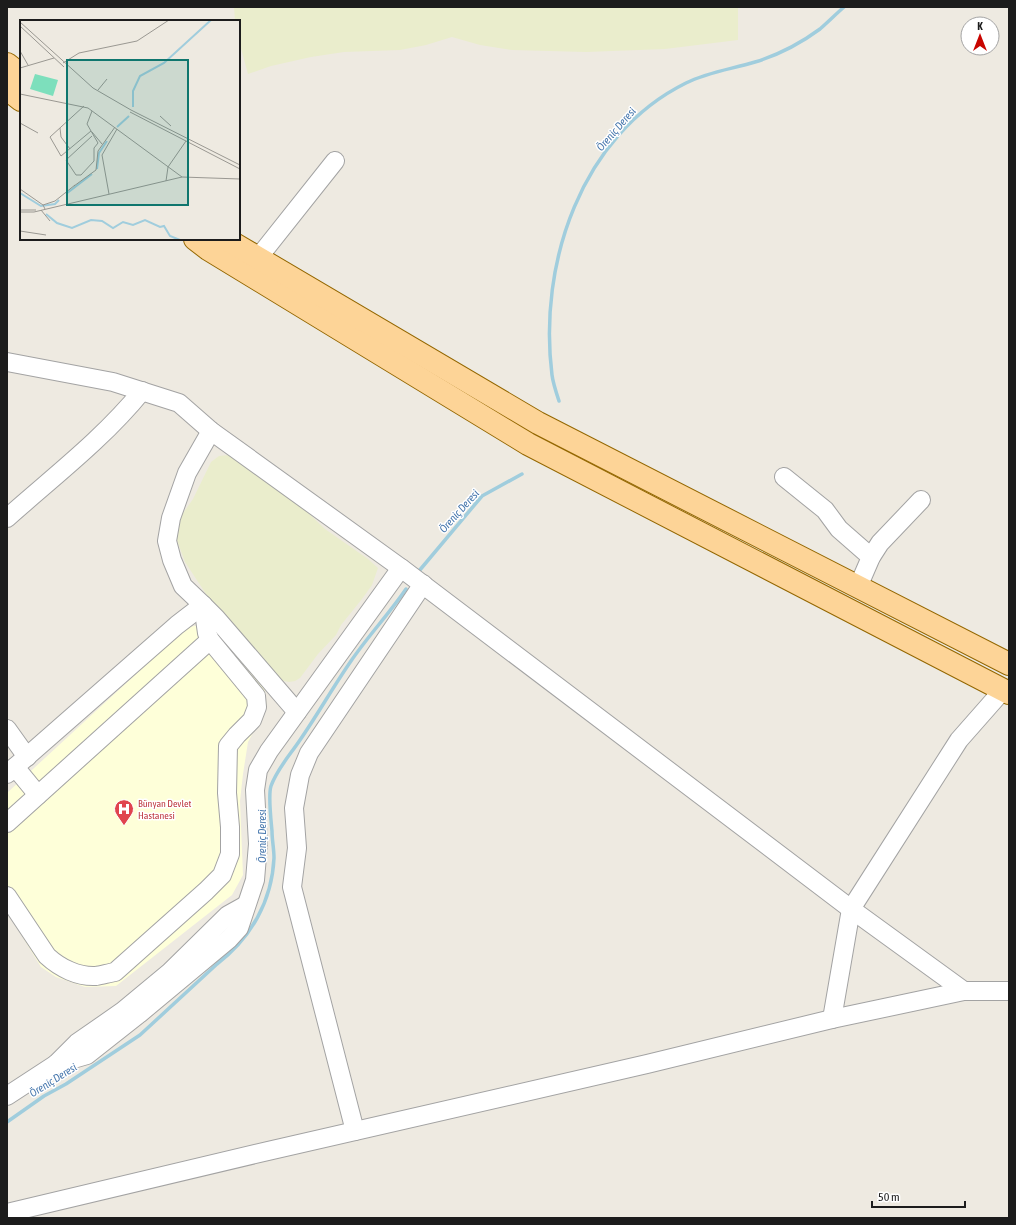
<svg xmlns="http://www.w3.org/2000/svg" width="1016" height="1225" font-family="'Asap Condensed',sans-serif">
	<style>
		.education { fill: #feffd9 }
		.farmland { fill: #eaedcc }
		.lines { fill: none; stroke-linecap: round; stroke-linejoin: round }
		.stream { stroke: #a0cddd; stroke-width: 3.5 }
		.minor-casing { stroke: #a3a3a3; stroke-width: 20 }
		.major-casing { stroke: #946700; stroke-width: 24 }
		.minor { stroke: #fff; stroke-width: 18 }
		.major { stroke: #fdd497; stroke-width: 22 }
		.labels { text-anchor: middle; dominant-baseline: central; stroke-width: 3; stroke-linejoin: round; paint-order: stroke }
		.health-label { font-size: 10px; fill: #be3a42; stroke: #fff; text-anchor: start }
		.water-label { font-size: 11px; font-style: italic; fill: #4777ad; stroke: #fff }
		.inset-river { fill: none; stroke: #a0cddd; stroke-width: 2 }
		.inset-road { fill: none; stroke: #9a9892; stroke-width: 1 }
		.view { fill: #0f766e; fill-opacity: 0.15; stroke: #0f766e; stroke-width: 2 }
		.inset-edge { fill: none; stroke: #1c1c1c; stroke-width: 2 }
	</style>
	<rect width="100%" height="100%" fill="#eeeae1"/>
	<polygon class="education" points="207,623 264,685 267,707 248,742 243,774 240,801 243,875 232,895 116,986 85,987 56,977 41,967 7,912 7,793 186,628"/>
	<g class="farmland">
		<polygon points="234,7 738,7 738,40 665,49 586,52 512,50 480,45 452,37 426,45 400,50 344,52 311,57 271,66 248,74 239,41 239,21 235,21"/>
		<polygon points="229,455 273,484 301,506 325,529 368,559 378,568 372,585 362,599 341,625 336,635 318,654 300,678 295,681 289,682 279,680 206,594 185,562 175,535 181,516 193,499 211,462 219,456"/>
	</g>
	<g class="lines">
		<g class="stream">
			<path d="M559 401C556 392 553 383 552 375 538 264 581 135 686 83 708 72 732 69 755 62 778 55 801 43 820 29 828 22 836 14 844 7"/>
			<polyline points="419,571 482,496 522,474"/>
			<path d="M7 1122 44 1096 66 1084 140 1035 217 964C251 938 272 901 274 858 274 849 272 840 272 831 271 820 268 795 271 786 277 769 290 755 300 740 318 714 333 687 351 661 368 636 389 614 406 589"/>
		</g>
		<g class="minor-casing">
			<g id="minor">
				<polyline points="258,258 335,161"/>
				<polyline points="7,362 113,382 179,403 211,431 401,568 851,909 964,991"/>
				<polyline points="784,477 825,510 839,529 871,557"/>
				<path d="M7 518C53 477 103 439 142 391"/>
				<polyline points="858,587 871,557 880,543 921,500"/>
				<polyline points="203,605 216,618 297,712"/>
				<polyline points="7,729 27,757"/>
				<polyline points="15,767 38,795"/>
				<polyline points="7,774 177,625 203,605 183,586 172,560 167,541 171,518 187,473 211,431"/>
				<polyline points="7,823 210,640"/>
				<path d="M7 896 47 956C60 968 78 977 96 976 102 975 109 973 115 972L206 891 222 875 230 854V827L227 793 228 746 237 735 252 720 257 707 256 696 210 640 207 633 203 605"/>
				<polyline points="832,1019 851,909 959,740 1003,690"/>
				<polyline points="56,1064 87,1055 139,1014 229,939 239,928 255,880 258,844 255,790 258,770 269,751 401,568"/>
				<polyline points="7,1096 56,1064 77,1043 123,1011 170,972 228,915 246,905"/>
				<polyline points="355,1131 292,887 297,848 294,808 300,775 309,753 423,584"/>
				<polyline points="7,1213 268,1151 647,1064 832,1019 964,991 1009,991"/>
			</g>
		</g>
		<g class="major-casing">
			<g id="major">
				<polyline points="7,64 21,75"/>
				<polyline points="7,89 21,100"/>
				<polyline points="195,239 208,249 528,444 1009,693"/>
				<polyline points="226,239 538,423 1009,664"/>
			</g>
		</g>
		<use href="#minor" class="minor"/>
		<use href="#major" class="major"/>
	</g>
	<defs>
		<g id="hospital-pin" transform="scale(1)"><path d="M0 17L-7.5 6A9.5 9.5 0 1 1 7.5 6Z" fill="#e0444e" stroke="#fff"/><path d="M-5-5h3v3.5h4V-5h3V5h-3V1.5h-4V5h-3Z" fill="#fff"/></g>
	</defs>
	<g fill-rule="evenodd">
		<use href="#hospital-pin" x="124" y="809"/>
	</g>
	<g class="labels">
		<g class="health-label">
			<text x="138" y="803">Bünyan Devlet<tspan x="138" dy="12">Hastanesi</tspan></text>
		</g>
		<g class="water-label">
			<text transform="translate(616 129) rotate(-49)">Öreniç Deresi</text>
			<text transform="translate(459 511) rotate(-48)">Öreniç Deresi</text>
			<text transform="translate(262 836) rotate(-90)">Öreniç Deresi</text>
			<text transform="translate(53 1080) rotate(-32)">Öreniç Deresi</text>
		</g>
	</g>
	<g transform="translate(20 20)">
		<rect width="220" height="220" fill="#eeeae1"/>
		<path d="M15 54 38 60 33 76 10 69Z" fill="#7ddfbc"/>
		<path class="inset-river" d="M113 87V71L120 56 144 43 191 0M97 107 109 96M77 149 79 133 87 121M0 173 21 186 35 184 39 180M46 174 72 154M26 194 37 203 52 208 71 200 82 201 93 208 103 202 113 205 125 200 140 207 144 206 150 216 160 220"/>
		<path class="inset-road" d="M0 2 73 68 111 90 220 145M0 6 44 47M0 31 8 45M43 43 59 33 117 21 149 0M0 48 34 38M78 70 87 59M0 74 68 88 162 157M64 86 30 117 41 136 71 111 67 104 72 91M110 92 220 149M140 96 151 106M0 103 18 113M40 108 41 117 50 129M71 111 78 123 74 128V141L61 155H56L46 140 72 116M72 112 82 124M146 161 148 147 166 121M54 166 76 150 78 131 95 107M0 169 23 185M89 174 82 135 97 109M25 189 23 185 35 181 55 165M0 190H16M21 190 30 201M0 192H14L162 157 220 159M0 211 26 215"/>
		<path class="view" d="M47 40H168V185H47Z"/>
		<rect width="220" height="220" class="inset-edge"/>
	</g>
	<rect width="1016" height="1225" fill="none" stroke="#1c1c1c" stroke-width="16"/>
	<g transform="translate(980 36)"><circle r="19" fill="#ffffff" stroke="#a4a4a4"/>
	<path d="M0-3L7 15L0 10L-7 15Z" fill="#c80500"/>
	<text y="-6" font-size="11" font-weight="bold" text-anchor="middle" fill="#1c1c1c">K</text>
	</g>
	<path d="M872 1201v6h93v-6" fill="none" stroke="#1c1c1c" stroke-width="2"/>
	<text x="878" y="1201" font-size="12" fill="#1c1c1c" stroke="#ffffff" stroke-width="3" paint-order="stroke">50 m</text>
</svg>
